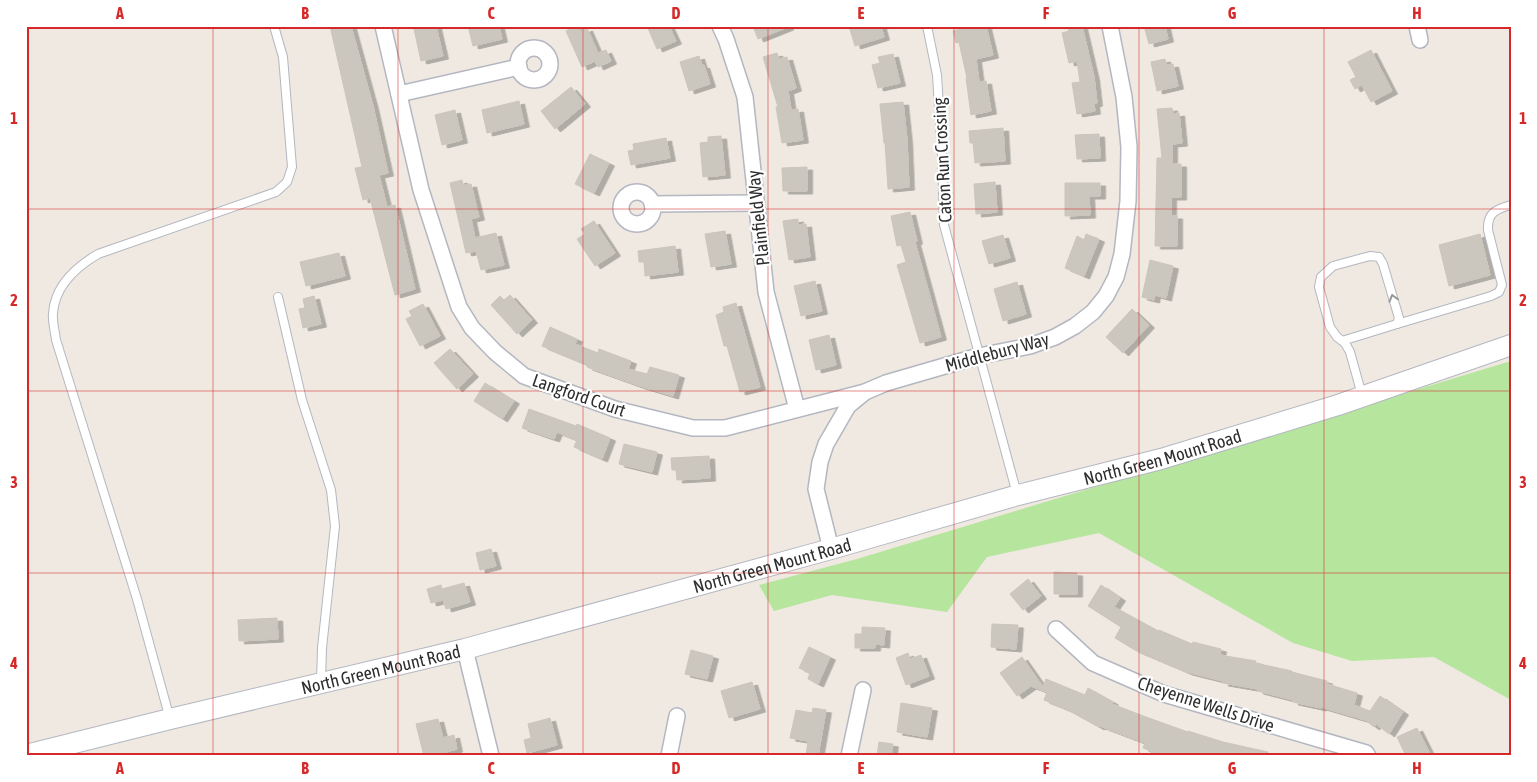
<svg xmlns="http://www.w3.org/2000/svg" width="1537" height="782" font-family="'Asap Condensed',sans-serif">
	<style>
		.green { fill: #b6e59e }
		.building { fill: #cbc7bf; stroke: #cbc5ba; filter: url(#shadow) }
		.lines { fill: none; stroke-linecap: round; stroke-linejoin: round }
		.lane-casing { stroke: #b4b7c1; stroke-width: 10 }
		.street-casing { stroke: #b4b7c1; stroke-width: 18 }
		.secondary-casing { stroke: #b4b7c1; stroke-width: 22 }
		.lane { stroke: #fff; stroke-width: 8 }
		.street { stroke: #fff; stroke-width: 15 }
		.secondary { stroke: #fff; stroke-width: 20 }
		.oneway { stroke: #969696 }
		.grid { fill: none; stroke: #d62828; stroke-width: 1; stroke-opacity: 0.55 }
		.labels { text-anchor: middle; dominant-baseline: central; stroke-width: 4.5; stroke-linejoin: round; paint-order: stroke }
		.street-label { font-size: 18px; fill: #2e2e2e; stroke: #fff }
		.neatline { fill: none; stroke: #d62828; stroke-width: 2 }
		.grid-label { font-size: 16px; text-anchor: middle; font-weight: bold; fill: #d62828 }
	</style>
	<defs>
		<filter id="shadow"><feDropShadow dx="5.5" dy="3" stdDeviation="0" flood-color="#0004"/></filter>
	</defs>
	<rect width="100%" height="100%" fill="#efe9e1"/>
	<polygon class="green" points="1511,361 1511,700 1434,657 1352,661 1293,643 1099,533 987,557 947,612 832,595 774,611 759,585 857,559"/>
	<g class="building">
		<polygon points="330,26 351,26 373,106 388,173 379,175 387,207 395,205 415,289 395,295 370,198 363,200 355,168 362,167"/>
		<polygon points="427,26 436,26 443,56 421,61 414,29"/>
		<polygon points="468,26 499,26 502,39 473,46"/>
		<polygon points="576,26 578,26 580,31 587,28 598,53 606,50 611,61 598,67 595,61 582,67 566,31"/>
		<polygon points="647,26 669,26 676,41 657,49"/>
		<polygon points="753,26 788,26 788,27 758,39"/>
		<polygon points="849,26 881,26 884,37 855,46"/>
		<polygon points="973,26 986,26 993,55 976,59 979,82 986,81 991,111 971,115 966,78 967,78 959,42 956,43 953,31"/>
		<polygon points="1067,26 1082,26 1094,77 1097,103 1094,104 1095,111 1077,114 1072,83 1080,82 1077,61 1069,63 1062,33 1069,31"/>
		<polygon points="1144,26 1165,26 1168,39 1149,44"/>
		<polygon points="1371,50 1392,91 1371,102 1362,85 1355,89 1350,80 1356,77 1348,62"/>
		<polygon points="777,53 779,59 787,57 796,88 788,91 791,110 798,109 803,140 782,143 776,107 778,107 763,57"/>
		<polygon points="893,54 900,83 878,88 872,65 880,63 878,57"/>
		<polygon points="699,56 702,66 704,65 710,84 689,91 680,62"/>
		<polygon points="1165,59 1167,65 1173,64 1178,86 1157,91 1151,62"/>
		<polygon points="571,87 585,104 555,129 541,111"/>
		<polygon points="519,101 524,124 487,133 482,110"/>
		<polygon points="903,102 907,140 909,187 888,189 885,143 884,143 880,104"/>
		<polygon points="1172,108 1173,114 1179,113 1182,143 1172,144 1172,164 1181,164 1181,197 1171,197 1171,216 1177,216 1177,246 1155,246 1157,158 1162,158 1157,109"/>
		<polygon points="455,110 462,140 442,145 435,115"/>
		<polygon points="1003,128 1005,161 975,163 973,143 970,143 969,131"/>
		<polygon points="1099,134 1100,158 1077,159 1075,135"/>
		<polygon points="721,136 725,175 703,177 700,143 708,142 708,137"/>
		<polygon points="666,138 670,158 631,165 628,151 634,150 633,144"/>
		<polygon points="590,154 609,163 594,193 575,184"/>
		<polygon points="807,167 807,191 783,191 782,168"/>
		<polygon points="462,180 463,185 471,184 479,217 471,219 475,238 496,233 504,265 481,270 476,251 466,253 450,183"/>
		<polygon points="995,182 997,212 976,214 974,184"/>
		<polygon points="1065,183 1100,183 1100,196 1089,196 1090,215 1065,216"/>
		<polygon points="910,212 917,241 915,242 941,337 920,343 897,265 906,262 901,245 897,246 891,216"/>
		<polygon points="798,219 798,225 806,224 810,257 789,260 783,221"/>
		<polygon points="594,221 615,253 595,266 577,239 585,234 581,229"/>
		<polygon points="725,231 731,264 711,267 705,234"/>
		<polygon points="1086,234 1099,239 1084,276 1065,268 1077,236 1084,240"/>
		<polygon points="1480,234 1490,275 1449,286 1439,245"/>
		<polygon points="1003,235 1010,258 989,264 982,241"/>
		<polygon points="675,246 678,272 645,276 644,262 639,262 638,251"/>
		<polygon points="339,253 345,276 306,286 300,262"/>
		<polygon points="1150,260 1173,266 1166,298 1155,295 1154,300 1142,297"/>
		<polygon points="815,281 822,311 801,316 794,286"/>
		<polygon points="1017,282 1026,314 1003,321 994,289"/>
		<polygon points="510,295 532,320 517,334 491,305 500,296 504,300"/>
		<polygon points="314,296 321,324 303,328 299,309 305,308 303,299"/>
		<polygon points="736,303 760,387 740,392 727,346 724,346 716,315 724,312 723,307"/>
		<polygon points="423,304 440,336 420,346 406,319 412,316 409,311"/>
		<polygon points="1132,309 1149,325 1123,353 1106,337"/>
		<polygon points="550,327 577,339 575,344 598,353 599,349 631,361 628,369 647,374 650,367 679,375 673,396 640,386 587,367 588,365 542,346"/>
		<polygon points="829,335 836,365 816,370 809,340"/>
		<polygon points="450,349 473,374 457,389 434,363"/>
		<polygon points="485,383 514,401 502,419 474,401"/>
		<polygon points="529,409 576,426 577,424 610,438 602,459 574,447 577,440 557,432 554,439 522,428"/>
		<polygon points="624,444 657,452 652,472 619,464"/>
		<polygon points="709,456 710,478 677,480 676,470 672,470 671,458"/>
		<polygon points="491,549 496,566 480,570 476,553"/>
		<polygon points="1054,572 1077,573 1077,594 1054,594"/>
		<polygon points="1028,579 1041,596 1023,610 1010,594"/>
		<polygon points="464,583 470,602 446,609 443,600 431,603 427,589 441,585 442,589"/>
		<polygon points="1101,585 1120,598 1114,607 1158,631 1159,630 1192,644 1193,642 1221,649 1220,655 1256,661 1255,663 1292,671 1292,672 1327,681 1327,684 1357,693 1354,705 1370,711 1380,696 1403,712 1389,734 1376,724 1374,727 1365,720 1321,707 1321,708 1293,702 1293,700 1258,691 1258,689 1223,683 1223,681 1187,672 1135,650 1115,638 1121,627 1088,606"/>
		<polygon points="277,618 278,639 239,641 238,620"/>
		<polygon points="992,624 1018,625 1016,649 991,647"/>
		<polygon points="862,627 885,628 884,645 875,644 875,648 855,648 855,634 862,634"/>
		<polygon points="809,647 830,657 818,684 808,679 810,673 799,668"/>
		<polygon points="691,650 713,656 707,679 685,674"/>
		<polygon points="908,653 910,659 921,655 929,676 906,685 896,658"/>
		<polygon points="1022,657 1043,687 1046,679 1085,695 1088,688 1113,702 1112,704 1146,717 1188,732 1188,731 1223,742 1268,752 1267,756 1164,756 1143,748 1145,743 1100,726 1099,727 1066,709 1044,700 1047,692 1031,686 1017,696 1000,673"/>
		<polygon points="752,682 760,709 729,718 721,691"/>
		<polygon points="901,703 932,708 927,737 897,732"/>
		<polygon points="813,708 826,710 818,756 806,756 808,741 790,738 796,710 812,713"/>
		<polygon points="550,718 557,745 527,753 524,740 531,738 528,724"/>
		<polygon points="438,719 443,738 454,735 457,749 431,756 424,756 416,724"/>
		<polygon points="1417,728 1431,756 1406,756 1397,737"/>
		<polygon points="879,742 893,744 891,756 877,756"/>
	</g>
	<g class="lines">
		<g class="lane-casing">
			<g id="lane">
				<polyline points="927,26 937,75 942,155 944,225 1017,494"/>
				<polyline points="278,297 302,400 331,490 335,526 322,648 321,681"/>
				<path d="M1397 324 1491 296 1499 292 1502 285 1488 230C1487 213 1496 209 1511 205"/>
				<polyline points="1342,341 1397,324 1399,318 1383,264 1379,257 1370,256 1333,266 1321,277 1319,287 1330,327 1337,337 1345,343 1350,352 1362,395"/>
				<path d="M170 719 137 599 56 340C55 331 52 321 53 313 55 285 76 267 98 254L276 192 287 182 292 167 283 57 274 26"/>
			</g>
		</g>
		<g class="street-casing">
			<g id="street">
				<polyline points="383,26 421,190 459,307 472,328 495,352 524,376 615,409 693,428 725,428 865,392"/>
				<polyline points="720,26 726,39 745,97 766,292 797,409"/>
				<polyline points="1417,26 1420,40"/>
				<circle cx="534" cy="64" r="16"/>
				<polyline points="399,94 519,67"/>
				<circle cx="637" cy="208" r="16"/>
				<polyline points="652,204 756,203"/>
				<polyline points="831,549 816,489 820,462 826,444 848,406 865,392 886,383 979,356 1030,346 1055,337 1075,326 1093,312 1106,296 1116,277 1122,254 1128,201 1129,147 1124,97 1110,26"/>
				<polyline points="1056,629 1093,663 1164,694 1366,753 1368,756"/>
				<polyline points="465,649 491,756"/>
				<polyline points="669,756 677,716"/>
				<polyline points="849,756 863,690"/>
			</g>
		</g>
		<g class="secondary-casing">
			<g id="secondary">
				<path id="s1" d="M26 755 170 719 465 649 831 549 1018 495 1161 459 1338 405 1511 345"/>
			</g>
		</g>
		<use href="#lane" class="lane"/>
		<use href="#street" class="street"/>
		<use href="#secondary" class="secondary"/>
	</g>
	<defs><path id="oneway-chevron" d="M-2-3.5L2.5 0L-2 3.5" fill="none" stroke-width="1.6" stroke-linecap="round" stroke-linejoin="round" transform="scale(1.25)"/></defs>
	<use class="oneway" href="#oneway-chevron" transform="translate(1393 298) rotate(-106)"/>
	<path class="grid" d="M213 26V756M398 26V756M583 26V756M768 26V756M954 26V756M1139 26V756M1324 26V756M26 209H1511M26 391H1511M26 573H1511"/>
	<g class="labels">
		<g class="street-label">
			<text transform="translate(942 160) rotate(-93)">Caton Run Crossing</text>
			<text transform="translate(758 218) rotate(-96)">Plainfield Way</text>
			<text transform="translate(997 352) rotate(-15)">Middlebury Way</text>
			<text transform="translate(579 395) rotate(19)">Langford Court</text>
			<text stroke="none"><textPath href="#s1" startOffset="1175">North Green Mount Road</textPath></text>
			<text stroke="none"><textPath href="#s1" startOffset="770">North Green Mount Road</textPath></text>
			<text stroke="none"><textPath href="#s1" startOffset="365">North Green Mount Road</textPath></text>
			<text transform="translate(1206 704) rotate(18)">Cheyenne Wells Drive</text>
		</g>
	</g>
	<rect width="1537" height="782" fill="none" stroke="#ffffff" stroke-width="55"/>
	<rect x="28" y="28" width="1482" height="726" class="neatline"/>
	<g class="grid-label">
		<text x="120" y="19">A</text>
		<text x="305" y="19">B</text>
		<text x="491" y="19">C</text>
		<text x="676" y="19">D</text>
		<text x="861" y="19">E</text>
		<text x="1046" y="19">F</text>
		<text x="1232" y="19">G</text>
		<text x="1417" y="19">H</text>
		<text x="14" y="124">1</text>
		<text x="1523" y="124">1</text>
		<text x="14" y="306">2</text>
		<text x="1523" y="306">2</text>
		<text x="14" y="488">3</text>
		<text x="1523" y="488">3</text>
		<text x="14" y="669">4</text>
		<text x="1523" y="669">4</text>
		<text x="120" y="774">A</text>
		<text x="305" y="774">B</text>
		<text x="491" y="774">C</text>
		<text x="676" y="774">D</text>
		<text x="861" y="774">E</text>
		<text x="1046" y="774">F</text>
		<text x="1232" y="774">G</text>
		<text x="1417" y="774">H</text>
	</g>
</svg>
